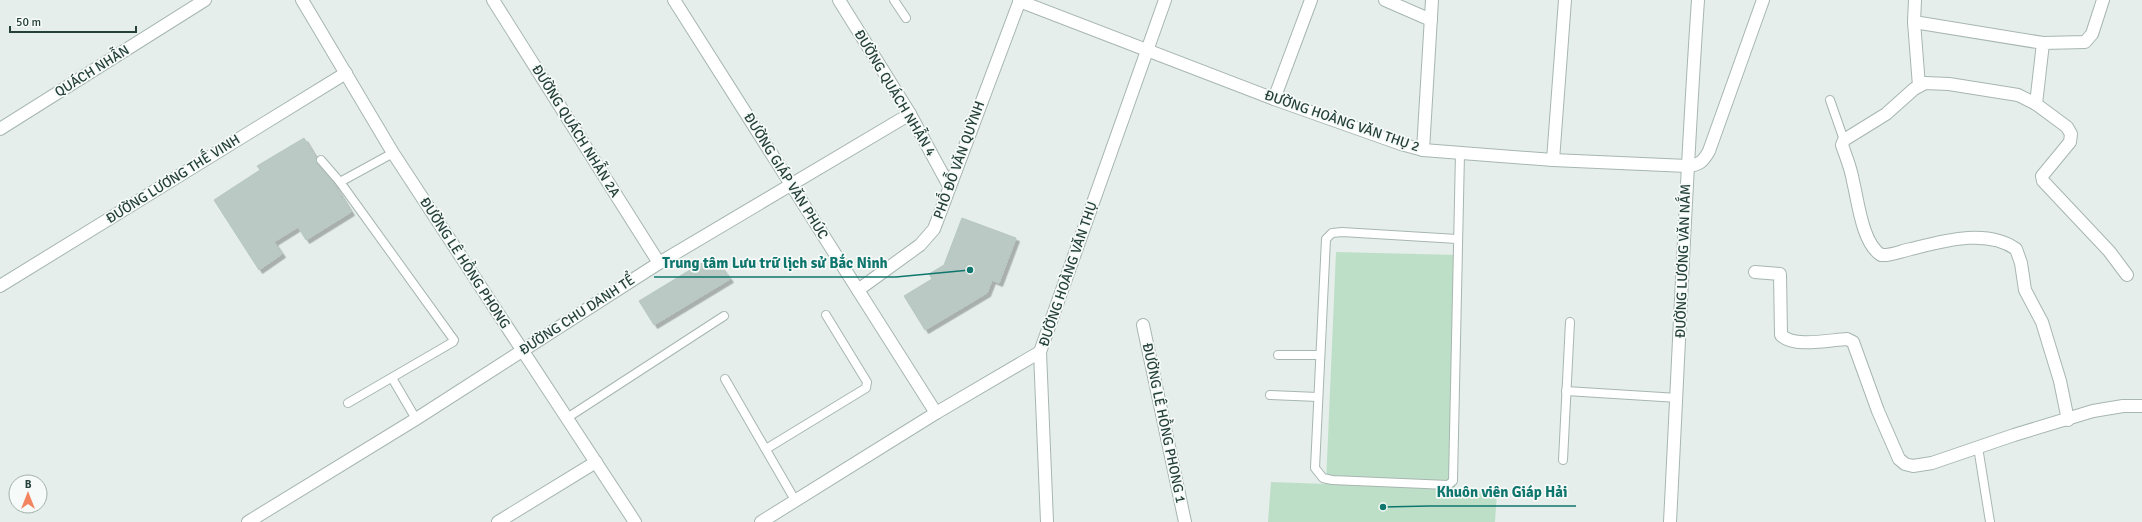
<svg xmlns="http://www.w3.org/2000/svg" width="2142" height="522" font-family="Signika,sans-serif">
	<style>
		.green { fill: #bedfc7 }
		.building { fill: #bac9c3; stroke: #b7c8c1; filter: url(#shadow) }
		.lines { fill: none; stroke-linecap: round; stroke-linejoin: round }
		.service-casing { stroke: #a7b6b1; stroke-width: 10 }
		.minor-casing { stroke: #a7b6b1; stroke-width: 14 }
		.tertiary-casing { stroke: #a7b6b1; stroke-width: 14 }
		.service { stroke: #fff; stroke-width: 8 }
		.minor { stroke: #fff; stroke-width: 12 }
		.tertiary { stroke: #fff; stroke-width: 12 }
		.labels { text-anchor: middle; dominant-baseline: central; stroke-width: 3.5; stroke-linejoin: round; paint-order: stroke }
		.street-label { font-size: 14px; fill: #244039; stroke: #f6faf8 }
		.leader { fill: none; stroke: #0f766e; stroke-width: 1.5 }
		.callout-dot { fill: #0f766e; stroke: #f6faf8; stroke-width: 1.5 }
		.callout-label { font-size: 15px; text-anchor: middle; font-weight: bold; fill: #0f766e; stroke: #f6faf8; stroke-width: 3.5; stroke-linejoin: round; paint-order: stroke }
	</style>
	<defs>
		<filter id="shadow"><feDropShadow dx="3.5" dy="3.5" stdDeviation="0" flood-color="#0004"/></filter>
	</defs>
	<rect width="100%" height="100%" fill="#e5eeea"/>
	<polygon class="green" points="1336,252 1458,255 1455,490 1497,492 1495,522 1268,522 1271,482 1326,484"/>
	<g class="building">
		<polygon points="304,138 316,158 317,163 330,178 351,212 306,240 298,227 274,242 282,254 259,270 214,200 260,170 257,166"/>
		<polygon points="962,218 1016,238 999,283 992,280 987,293 925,330 904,296 932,279 929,274 944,265"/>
		<polygon points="713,256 730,279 654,325 639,301"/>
	</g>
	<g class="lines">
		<g class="service-casing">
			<g id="service">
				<polyline points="894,0 906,18"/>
				<polyline points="1830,100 1844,140"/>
				<polyline points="321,160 340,182 454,340 453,342 348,403"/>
				<polyline points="340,182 393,153"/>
				<polyline points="1457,239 1342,232 1332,233 1326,239 1315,468 1323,478 1332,480 1448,485 1453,481 1460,153"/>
				<polyline points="1278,355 1320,355"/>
				<polyline points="392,378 416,419"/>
				<polyline points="725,379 795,500"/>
				<polyline points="1566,391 1678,398"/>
				<polyline points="1270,395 1318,397"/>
				<polyline points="567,418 724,316"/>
				<polyline points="1978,447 1990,522"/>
				<polyline points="766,449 866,388 867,382 826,315"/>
				<polyline points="1563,460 1570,322"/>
			</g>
		</g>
		<g class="minor-casing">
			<g id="minor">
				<polyline points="493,0 659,263"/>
				<polyline points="674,0 936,413"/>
				<polyline points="839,0 910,114 949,186"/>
				<polyline points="1385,0 1431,20"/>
				<polyline points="1915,0 1914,22 1919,86"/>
				<path d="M1019 1 1274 99 1401 144 1423 150 1553 160 1687 166C1699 165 1703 162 1709 151L1763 0"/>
				<polyline points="1914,22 2043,43"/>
				<polyline points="1274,99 1311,0"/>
				<polyline points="2036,104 2043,43 2085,42 2092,34 2103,0"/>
				<polyline points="1423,150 1432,0"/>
				<polyline points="1553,160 1565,0"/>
				<path d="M1755 272 1780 274 1781 335C1794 348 1829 340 1847 339L1853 342 1878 411 1899 459 1905 464 1913 466 1932 463 2014 435 2093 411 2123 406H2142"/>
				<polyline points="0,286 346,73"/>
				<polyline points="858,290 920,245 934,229 1020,0"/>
				<polyline points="1143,325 1185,522"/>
				<path d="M2068 420 2060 381 2042 322 2025 290 2021 263 2016 249C1987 228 1943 241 1911 249 1901 251 1890 256 1881 255 1862 243 1858 201 1853 181 1851 168 1846 157 1842 145L1844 140 1886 114 1914 89 1925 83 1949 84 2018 95 2036 104 2067 127 2071 134 2070 142 2042 176 2043 181 2109 251 2127 275"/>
				<polyline points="248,522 416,419 659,263 910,114"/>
				<polyline points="498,522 596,462"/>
				<path d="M1670 522C1679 348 1686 174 1698 0"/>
			</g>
		</g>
		<g class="tertiary-casing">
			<g id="tertiary">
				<polyline points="302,0 393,153 635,522"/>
				<polyline points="0,129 205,0"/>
				<polyline points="1040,352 1047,522"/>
				<polyline points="761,522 936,413 1040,352 1165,0"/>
			</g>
		</g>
		<use href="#service" class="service"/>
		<use href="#minor" class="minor"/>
		<use href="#tertiary" class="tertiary"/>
	</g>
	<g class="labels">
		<g class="street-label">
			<text transform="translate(92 71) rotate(-32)">QUÁCH NHẪN</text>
			<text transform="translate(895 93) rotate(59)">ĐƯỜNG QUÁCH NHẪN 4</text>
			<text transform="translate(1342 121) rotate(19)">ĐƯỜNG HOÀNG VĂN THỤ 2</text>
			<text transform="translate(576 131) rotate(58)">ĐƯỜNG QUÁCH NHẪN 2A</text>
			<text transform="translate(959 160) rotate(-70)">PHỐ ĐỖ VĂN QUỲNH</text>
			<text transform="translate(786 176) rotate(58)">ĐƯỜNG GIÁP VĂN PHÚC</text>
			<text transform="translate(173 179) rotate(-32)">ĐƯỜNG LƯƠNG THẾ VINH</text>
			<text transform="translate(1683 261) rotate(-88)">ĐƯỜNG LƯƠNG VĂN NẮM</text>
			<text transform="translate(465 263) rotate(57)">ĐƯỜNG LÊ HỒNG PHONG</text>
			<text transform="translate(1068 274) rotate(-71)">ĐƯỜNG HOÀNG VĂN THỤ</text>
			<text transform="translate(577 315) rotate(-33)">ĐƯỜNG CHU DANH TỂ</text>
			<text transform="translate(1164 423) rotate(78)">ĐƯỜNG LÊ HỒNG PHONG 1</text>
		</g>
	</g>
	<path class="leader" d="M970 270L896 277H654M1383 507L1429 506H1576"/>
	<g class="callout-dot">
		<circle cx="970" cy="270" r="4"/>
		<circle cx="1383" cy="507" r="4"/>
	</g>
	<g class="callout-label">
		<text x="775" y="268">Trung tâm Lưu trữ lịch sử Bắc Ninh</text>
		<text x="1502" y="497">Khuôn viên Giáp Hải</text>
	</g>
	<g transform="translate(28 494)"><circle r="19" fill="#f6faf8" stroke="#a2b0ac"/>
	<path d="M0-3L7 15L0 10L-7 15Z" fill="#f2845f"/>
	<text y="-6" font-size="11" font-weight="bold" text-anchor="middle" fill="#244039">B</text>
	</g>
	<path d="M10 26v6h126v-6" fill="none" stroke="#244039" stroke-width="2"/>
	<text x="16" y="26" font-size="12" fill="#244039" stroke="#f6faf8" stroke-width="3" paint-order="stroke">50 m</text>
</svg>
